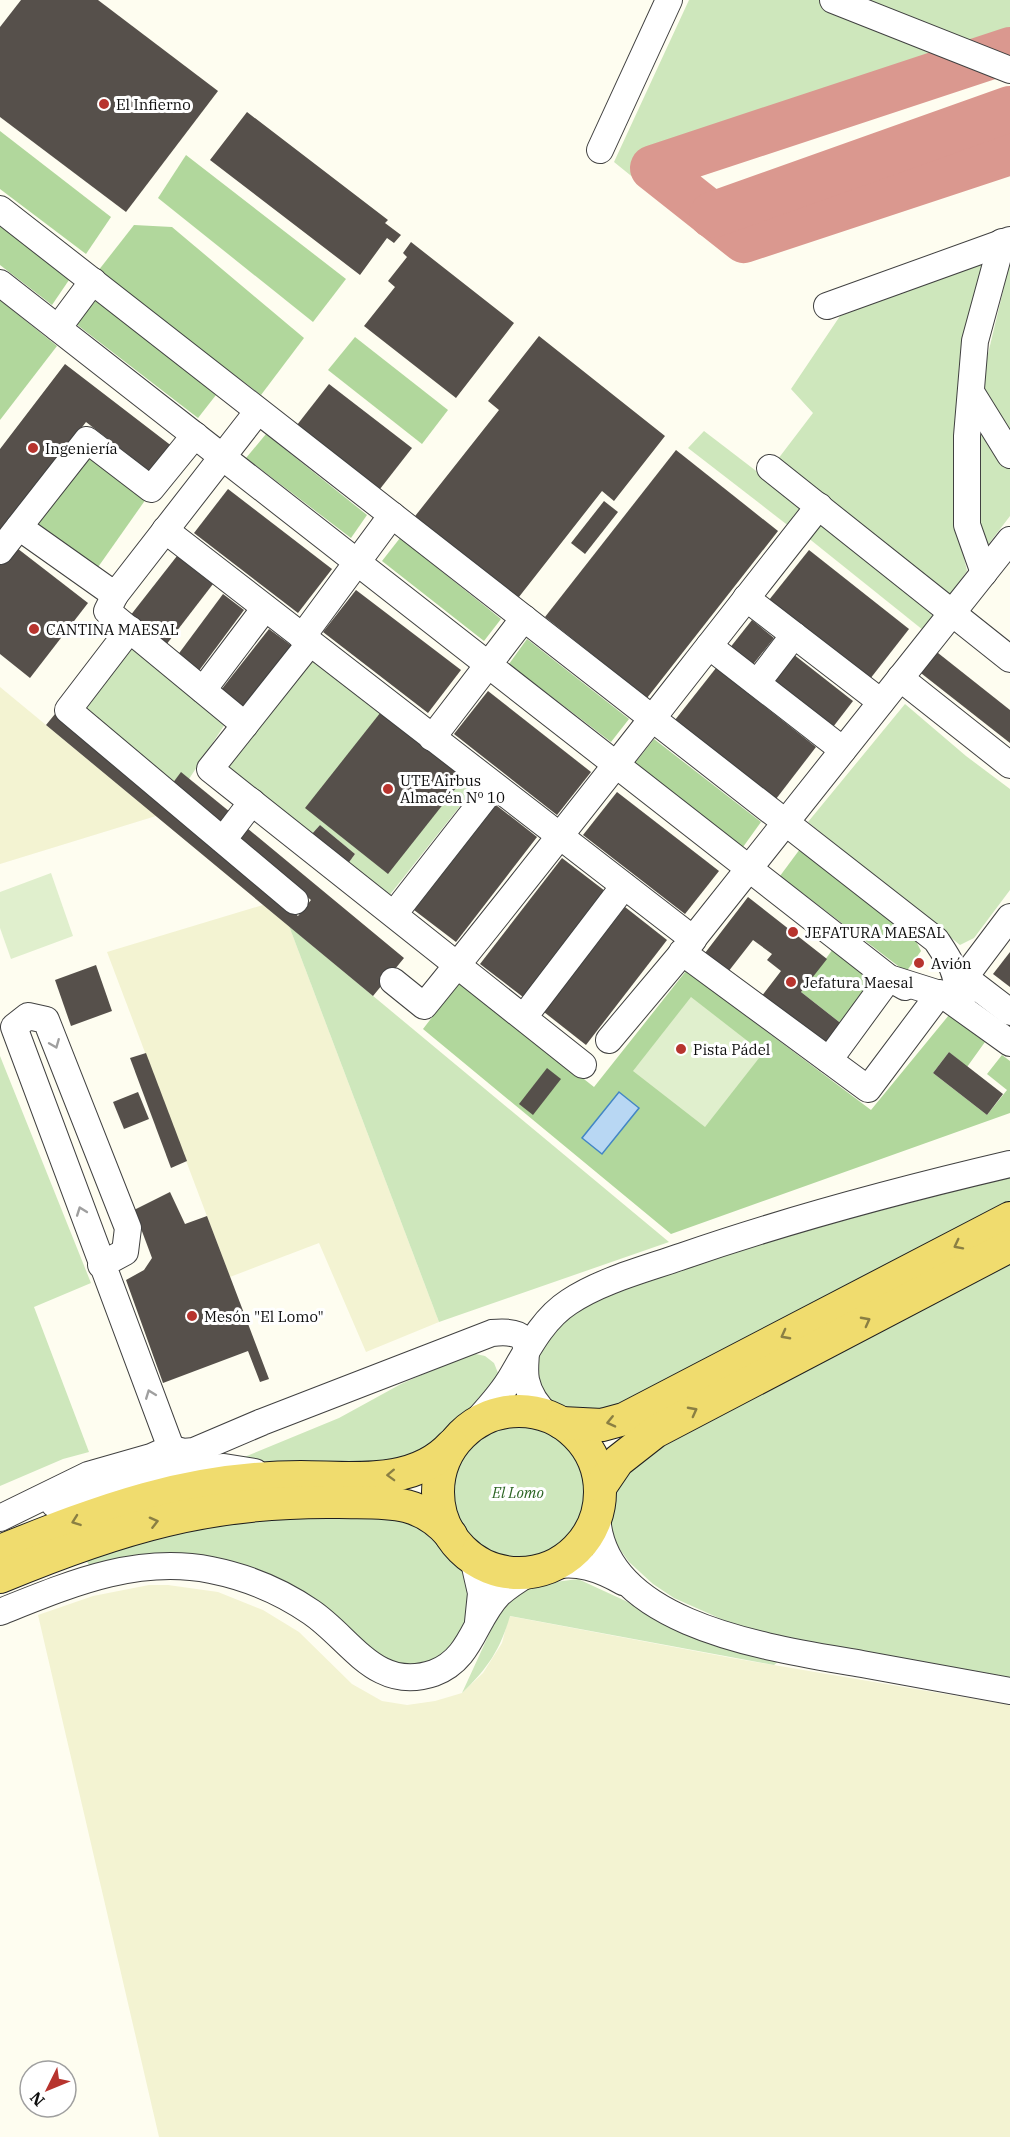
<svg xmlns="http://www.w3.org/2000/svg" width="1010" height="2137" font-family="'IBM Plex Serif',serif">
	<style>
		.farmland { fill: #f3f3d2 }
		.green { fill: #cee7bc }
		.forest { fill: #b1d79c }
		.pitch { fill: #e0efcd }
		.water { fill: #b8d7f3; stroke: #4386c5; stroke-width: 1.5 }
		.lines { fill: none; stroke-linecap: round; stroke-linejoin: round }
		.taxiway { stroke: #da988f; stroke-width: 46 }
		.building { fill: #56504b }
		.minor-casing { stroke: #414141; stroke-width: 28 }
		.major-casing { stroke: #1f1f1f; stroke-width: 34 }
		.minor { stroke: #fff; stroke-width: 26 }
		.major { stroke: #f0dc6e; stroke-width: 32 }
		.oneway { stroke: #9f9f9f }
		.oneway2 { stroke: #8a7f43 }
		.poi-dot { fill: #b7342e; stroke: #fff; stroke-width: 2 }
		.labels { text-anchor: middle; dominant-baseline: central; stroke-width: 6; stroke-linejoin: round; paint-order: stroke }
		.poi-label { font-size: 15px; fill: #0e0e0e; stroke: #fff; text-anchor: start }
		.park-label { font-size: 15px; font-style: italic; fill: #2a6322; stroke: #fff }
	</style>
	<rect width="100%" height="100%" fill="#fefdf0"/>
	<g class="farmland">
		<polygon points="0,687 46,725 156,816 0,864"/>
		<polygon points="263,905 289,926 439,1322 366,1352 319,1243 230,1277 107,952"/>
		<polygon points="149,1585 168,1585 218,1592 263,1610 299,1632 352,1684 382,1701 407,1705 435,1701 462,1693 483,1673 502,1643 509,1616 732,1658 1010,1705 1010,2137 159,2137 38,1615 93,1596"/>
	</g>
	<g class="green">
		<polygon points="689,0 1010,0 1010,50 653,168 635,179 614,162"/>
		<polygon points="988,257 968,318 958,381 954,448 956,523 967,571 950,595 778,459 813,413 791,389 840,316"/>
		<polygon points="1010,262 1010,451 979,405 987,358"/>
		<polygon points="976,415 994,447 1010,468 1010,516 984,550 978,535"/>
		<polygon points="704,431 798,503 802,512 790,527 688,448"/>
		<polygon points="824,523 929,608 933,618 923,630 807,537 816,524"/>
		<polygon points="130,645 225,724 189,779 181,773 172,784 82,708"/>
		<polygon points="312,658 476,786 388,897 347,865 355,854 320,825 311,835 225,769"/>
		<polygon points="905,704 966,756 1010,789 1010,890 974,938 960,945 808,822"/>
		<polygon points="289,926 669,1242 439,1322"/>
		<polygon points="0,1056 91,1283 34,1307 89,1452 63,1459 0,1486"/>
		<path d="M1010 1177V1206L615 1412C584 1411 557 1413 536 1387V1355L549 1333 581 1306 727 1250Z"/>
		<polygon points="1010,1260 1010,1682 757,1635 674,1598 653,1584 629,1562 614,1541 610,1520 614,1494 627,1472 654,1447"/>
		<polygon points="471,1353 485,1356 494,1363 498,1373 495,1387 441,1437 395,1467 237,1460 339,1418 401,1384"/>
		<circle cx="518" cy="1492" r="70"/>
		<polygon points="251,1516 407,1517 463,1568 472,1612 462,1637 443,1656 422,1666 384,1662 272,1581 90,1567 84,1556"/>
		<path d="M578 1579 630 1603 661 1622 779 1661 774 1665 510 1616C500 1650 488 1668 462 1693L502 1606 524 1586Z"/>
	</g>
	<g class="forest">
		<polygon points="0,131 111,217 86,254 0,189"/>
		<polygon points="186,155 346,279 313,322 158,198"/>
		<polygon points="0,225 69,280 52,305 0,265"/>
		<polygon points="134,225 172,227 304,338 261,395 98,271"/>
		<polygon points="97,299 216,395 198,418 76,324"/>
		<polygon points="0,300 57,346 0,420"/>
		<polygon points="355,337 448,410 422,444 328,370"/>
		<polygon points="266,434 367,515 351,538 246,458"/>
		<polygon points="89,454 146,499 96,570 37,525"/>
		<polygon points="400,538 501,619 484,641 382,561"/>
		<polygon points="527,639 629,719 611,742 509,664"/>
		<polygon points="654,739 761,822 743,847 635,763"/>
		<polygon points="800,849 915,939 921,951 906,972 780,876"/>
		<polygon points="833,949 870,979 868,990 843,1025 801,992"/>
		<polygon points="686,971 871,1110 949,1015 985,1042 967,1067 949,1052 933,1073 987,1115 1007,1090 987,1074 1002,1055 1010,1061 1010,1113 671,1234 423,1029 460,981 594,1087"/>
	</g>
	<g class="pitch">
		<polygon points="51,873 73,936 11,959 0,928 0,892"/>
		<polygon points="691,997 763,1053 705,1127 633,1071"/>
	</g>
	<polygon class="water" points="619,1092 639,1108 602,1154 582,1138"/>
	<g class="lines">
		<g class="taxiway">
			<polyline points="1010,50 653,168 744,240 1010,152"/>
			<polyline points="712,215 1010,109"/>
		</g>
	</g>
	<g class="building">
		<polygon points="21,0 98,0 218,91 126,212 0,117 0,27"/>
		<polygon points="247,112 388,220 385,223 401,235 394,243 387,238 360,275 210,160"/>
		<polygon points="411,242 514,323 456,398 364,326 395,287 388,281 407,257 403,253"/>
		<polygon points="539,336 665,436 614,501 602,491 515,602 412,520 499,410 488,401"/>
		<polygon points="65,364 173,447 153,474 86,422 0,534 0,449"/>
		<polygon points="329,384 412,448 380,489 297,425"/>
		<polygon points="676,450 778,531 647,698 545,617"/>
		<polygon points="228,489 332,569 298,613 194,533"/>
		<polygon points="604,501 618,512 585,554 571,543"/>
		<polygon points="13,545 88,603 30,678 0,654 0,562"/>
		<polygon points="809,550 909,629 870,679 769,600"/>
		<polygon points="177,556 213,584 166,645 130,616"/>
		<polygon points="356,590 461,670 428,713 323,632"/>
		<polygon points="223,594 244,610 198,672 177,656"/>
		<polygon points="752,620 774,638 751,667 729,649"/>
		<polygon points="269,629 292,646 244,708 221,690"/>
		<polygon points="933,649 1010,710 1010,743 917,670"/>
		<polygon points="793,654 853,701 833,727 772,680"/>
		<polygon points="716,668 816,747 776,799 675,720"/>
		<polygon points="488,691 591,772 557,815 454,734"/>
		<polygon points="388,703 471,769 388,874 305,808"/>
		<polygon points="55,714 298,916 311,900 237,839 247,828 404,958 373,996 46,725"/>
		<polygon points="181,772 230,812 221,823 172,784"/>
		<polygon points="617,792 719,871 685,914 583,835"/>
		<polygon points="496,805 537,837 456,942 414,910"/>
		<polygon points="320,825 355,854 347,865 311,835"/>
		<polygon points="562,858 605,891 523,997 480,964"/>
		<polygon points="748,897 827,959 801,992 843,1025 825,1047 761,997 781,971 767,960 772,954 753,940 728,972 705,953"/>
		<polygon points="625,907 667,940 586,1045 544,1012"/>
		<polygon points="1010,952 1010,987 993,974"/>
		<polygon points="96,965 112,1011 71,1026 55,980"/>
		<polygon points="949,1052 1003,1094 987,1115 933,1073"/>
		<polygon points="146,1053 187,1161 171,1168 130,1058"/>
		<polygon points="547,1068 561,1079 533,1115 519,1104"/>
		<polygon points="138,1092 149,1119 124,1129 113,1102"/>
		<polygon points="170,1192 185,1224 207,1216 269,1379 260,1382 248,1351 163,1383 126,1280 144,1270 152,1258 134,1210"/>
	</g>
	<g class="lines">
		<g class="minor-casing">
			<g id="minor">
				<polyline points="833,0 1010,70"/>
				<polyline points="600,150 669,0"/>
				<path d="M0 209 936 940C948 958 959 973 957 995H943L1010 1043"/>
				<polyline points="0,283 889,978 943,995"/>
				<polyline points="827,306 1010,240"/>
				<polyline points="58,328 93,281"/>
				<polyline points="971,392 1010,455"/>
				<polyline points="770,468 1010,659"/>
				<polyline points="19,527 115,595 258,411"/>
				<polyline points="165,530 693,939 1010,540"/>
				<polyline points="0,551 87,440 151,489 195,435"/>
				<polyline points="984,573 967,525 967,436 975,341 1002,242"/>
				<polyline points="115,595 107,611 245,725"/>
				<polyline points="746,598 881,702"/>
				<polyline points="130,629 68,710 295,901"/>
				<polyline points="302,637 392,515"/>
				<polyline points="310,643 210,769 583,1065"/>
				<polyline points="709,646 843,750"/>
				<polyline points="900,678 1010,765"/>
				<polyline points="757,683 794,635"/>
				<polyline points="203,690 265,608"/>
				<polyline points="432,738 524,618"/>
				<polyline points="223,840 252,802"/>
				<polyline points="394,914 494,786"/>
				<polyline points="682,952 868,1089 940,993"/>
				<polyline points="955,970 1010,1012"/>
				<path d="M393 981 424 1006C558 841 687 673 819 506"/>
				<polyline points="966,992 958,986 1010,917"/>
				<polyline points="524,1017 624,886"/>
				<polyline points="609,1040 693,940"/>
				<polyline points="829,1060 889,978 905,987"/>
				<polyline points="101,1265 125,1252 128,1228 46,1020 28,1016 14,1027 171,1448"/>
				<path d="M472 1426C485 1412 499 1397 509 1381 526 1353 541 1320 569 1302 602 1280 646 1269 683 1256 790 1219 899 1190 1010 1164"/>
				<polyline points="54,1504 181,1470 224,1467 255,1472"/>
				<path d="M597 1514C600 1627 777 1649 862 1664 911 1673 961 1682 1010 1691"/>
				<path d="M0 1518 88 1475 151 1457 171 1448 183 1452 194 1451 262 1422 492 1333C541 1328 521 1354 526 1380 529 1394 538 1407 548 1416"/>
				<polyline points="473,1558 481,1593 478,1622"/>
				<path d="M550 1567C576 1560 600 1569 623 1582"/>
				<path d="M0 1612C68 1585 136 1555 211 1570 246 1577 282 1592 311 1612 351 1639 376 1693 434 1673 472 1659 474 1619 499 1594 508 1586 519 1579 529 1573"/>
			</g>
		</g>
		<g class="major-casing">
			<g id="major">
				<circle cx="519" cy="1492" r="81"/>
				<polyline points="562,1423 602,1425 624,1419 1010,1218"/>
				<polyline points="601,1486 618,1461 655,1432 1010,1246"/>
				<path d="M0 1551C102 1510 188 1477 301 1477 352 1477 414 1487 452 1445"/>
				<path d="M0 1577C118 1528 210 1500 339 1502 384 1503 418 1497 451 1535"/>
			</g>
		</g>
		<use href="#minor" class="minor"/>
		<use href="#major" class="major"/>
	</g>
	<defs><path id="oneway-chevron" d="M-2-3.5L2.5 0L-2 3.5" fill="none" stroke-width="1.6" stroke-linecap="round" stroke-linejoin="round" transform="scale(1.5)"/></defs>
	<g class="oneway">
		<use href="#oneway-chevron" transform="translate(55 1044) rotate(68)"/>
		<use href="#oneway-chevron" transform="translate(81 1211) rotate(-110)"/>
		<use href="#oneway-chevron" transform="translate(150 1394) rotate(-111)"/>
	</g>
	<g class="oneway2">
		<use href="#oneway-chevron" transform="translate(958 1245) rotate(153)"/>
		<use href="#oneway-chevron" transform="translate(866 1321) rotate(-28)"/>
		<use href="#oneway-chevron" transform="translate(785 1335) rotate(152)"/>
		<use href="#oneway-chevron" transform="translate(693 1411) rotate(-28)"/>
		<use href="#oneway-chevron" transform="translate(611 1422) rotate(167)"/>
		<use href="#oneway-chevron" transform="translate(391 1475) rotate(178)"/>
		<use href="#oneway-chevron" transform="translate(76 1521) rotate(160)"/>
		<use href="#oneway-chevron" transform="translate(154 1522) rotate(-14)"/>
	</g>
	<g class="poi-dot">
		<circle cx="104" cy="104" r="6"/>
		<circle cx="33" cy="448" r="6"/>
		<circle cx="34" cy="629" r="6"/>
		<circle cx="388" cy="789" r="6"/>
		<circle cx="793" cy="932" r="6"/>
		<circle cx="919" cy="963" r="6"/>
		<circle cx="791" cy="982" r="6"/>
		<circle cx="681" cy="1049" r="6"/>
		<circle cx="192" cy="1316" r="6"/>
	</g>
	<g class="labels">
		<g class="poi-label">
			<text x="116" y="104">El Infierno</text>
			<text x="45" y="448">Ingeniería</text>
			<text x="46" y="629">CANTINA MAESAL</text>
			<text x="400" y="780">UTE Airbus<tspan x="400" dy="17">Almacén Nº 10</tspan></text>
			<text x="805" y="932">JEFATURA MAESAL</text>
			<text x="931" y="963">Avión</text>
			<text x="803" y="982">Jefatura Maesal</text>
			<text x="693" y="1049">Pista Pádel</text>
			<text x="204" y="1316">Mesón "El Lomo"</text>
		</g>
		<g class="park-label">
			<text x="518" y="1492">El Lomo</text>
		</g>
	</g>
	<g transform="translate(48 2089) rotate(227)"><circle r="28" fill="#ffffff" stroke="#9f9f9f" stroke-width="1.5"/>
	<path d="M0-4.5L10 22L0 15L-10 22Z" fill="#b7342e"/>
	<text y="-9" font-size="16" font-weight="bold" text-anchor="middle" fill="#0e0e0e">N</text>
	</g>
</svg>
